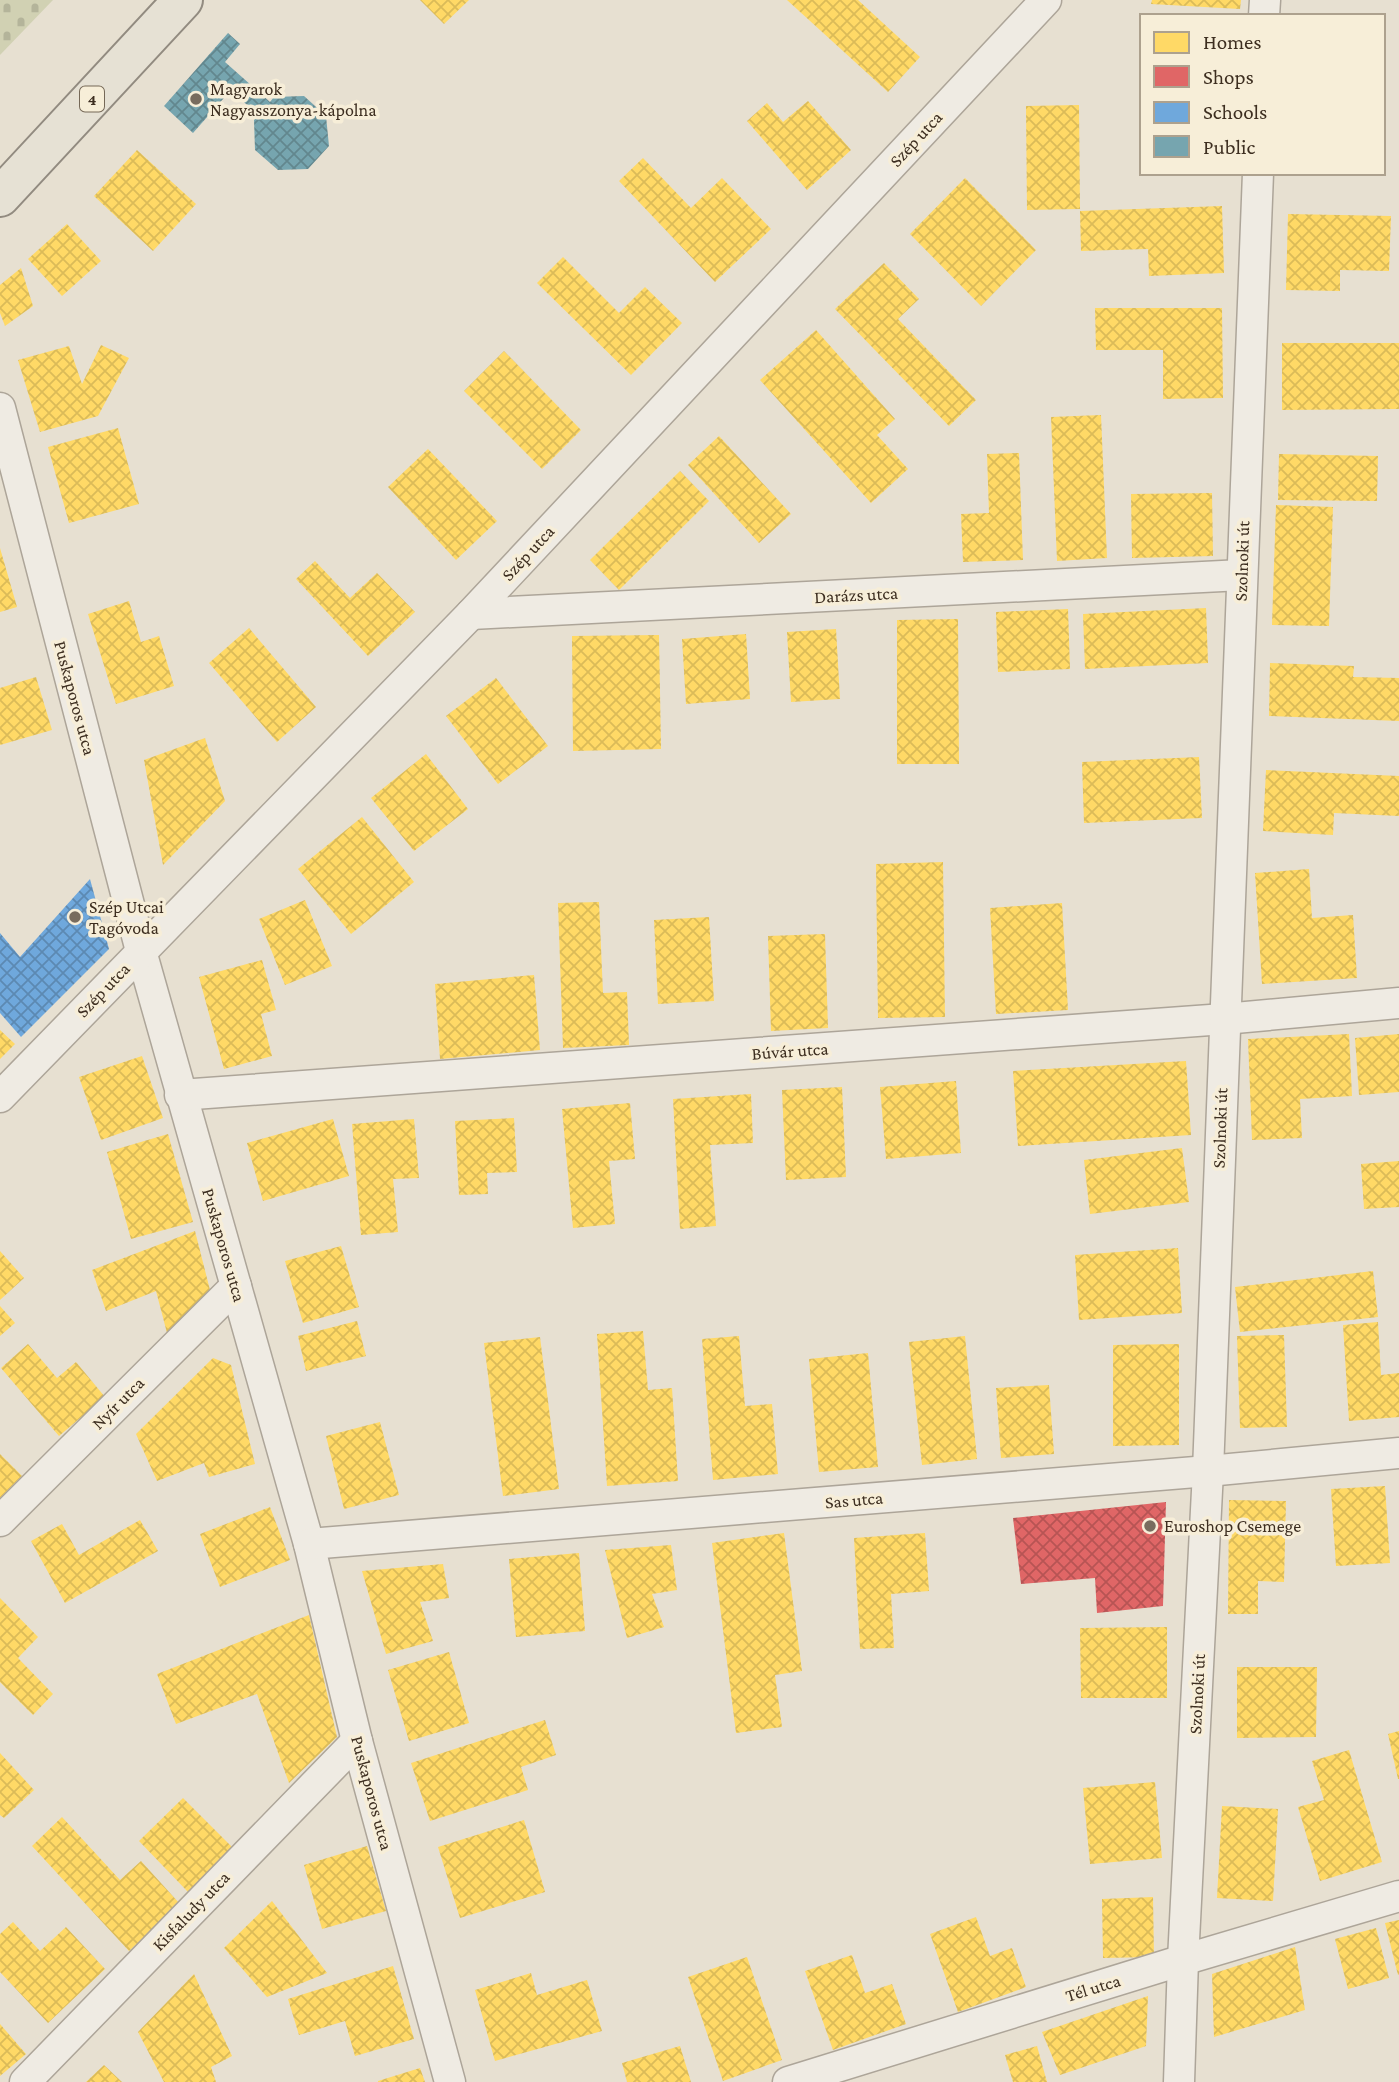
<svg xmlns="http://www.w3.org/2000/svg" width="1399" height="2082" font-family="'Crimson Pro',serif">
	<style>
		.cemetery { fill: url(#cemetery-stones) }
		.homes { fill: url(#homes-cross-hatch) }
		.shops { fill: url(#shops-cross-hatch) }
		.schools { fill: url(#schools-cross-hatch) }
		.public { fill: url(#public-cross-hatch) }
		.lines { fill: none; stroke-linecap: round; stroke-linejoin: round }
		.minor-casing { stroke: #ada599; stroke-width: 33 }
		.primary-casing { stroke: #928b80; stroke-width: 42 }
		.minor { stroke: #efebe3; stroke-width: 30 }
		.primary { stroke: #e6e1d4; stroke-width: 38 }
		.poi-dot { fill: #786c5e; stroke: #f7eed8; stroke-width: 2.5 }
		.labels { text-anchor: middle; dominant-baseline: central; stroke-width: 7; stroke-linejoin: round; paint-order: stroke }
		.shield { fill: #f7eed8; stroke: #756857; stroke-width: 2 }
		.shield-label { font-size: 16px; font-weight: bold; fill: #3d2e20 }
		.poi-label { font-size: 18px; fill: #3d2e20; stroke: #f7eed8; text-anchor: start }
		.street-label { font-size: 18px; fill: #3d2e20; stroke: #f7eed8 }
	</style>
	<defs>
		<pattern id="cemetery-stones" width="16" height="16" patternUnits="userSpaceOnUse" patternTransform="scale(1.75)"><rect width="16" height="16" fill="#d1d1b3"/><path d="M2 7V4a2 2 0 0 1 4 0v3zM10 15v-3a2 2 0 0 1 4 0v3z" fill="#b4b49a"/></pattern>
		<pattern id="homes-cross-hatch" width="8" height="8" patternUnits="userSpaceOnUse" patternTransform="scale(1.75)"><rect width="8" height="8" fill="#ffd966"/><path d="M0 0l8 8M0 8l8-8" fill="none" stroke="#dbbb58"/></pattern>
		<pattern id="shops-cross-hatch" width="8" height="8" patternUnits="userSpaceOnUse" patternTransform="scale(1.75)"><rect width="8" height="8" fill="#e06666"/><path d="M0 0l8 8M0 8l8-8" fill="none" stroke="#b75454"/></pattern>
		<pattern id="schools-cross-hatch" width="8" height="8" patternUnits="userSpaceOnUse" patternTransform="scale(1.75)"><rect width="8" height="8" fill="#6fa8dc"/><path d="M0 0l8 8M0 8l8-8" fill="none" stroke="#5c89b2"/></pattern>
		<pattern id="public-cross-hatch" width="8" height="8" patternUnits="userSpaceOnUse" patternTransform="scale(1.75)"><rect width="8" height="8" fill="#76a5af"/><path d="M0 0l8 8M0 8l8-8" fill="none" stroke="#62878e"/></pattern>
	</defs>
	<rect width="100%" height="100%" fill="#e7e0d1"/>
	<polygon class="cemetery" points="0,0 53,0 0,55"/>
	<g class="homes">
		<polygon points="420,0 469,0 444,24"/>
		<polygon points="787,0 858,0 920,57 888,92"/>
		<polygon points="1152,0 1241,0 1240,9 1151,4"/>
		<polygon points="808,101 851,150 807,190 747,121 767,103 783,122"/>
		<polygon points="1079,105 1080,209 1027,210 1026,106"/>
		<polygon points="137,150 196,204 153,251 94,196"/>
		<polygon points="643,158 691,208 722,178 771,229 715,282 619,181"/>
		<polygon points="965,178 1036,250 981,306 910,234"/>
		<polygon points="1222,206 1224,273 1149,276 1148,249 1081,251 1080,211"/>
		<polygon points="1288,214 1391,216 1389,271 1340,270 1340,291 1286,290"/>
		<polygon points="67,224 101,261 62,296 28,259"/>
		<polygon points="563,257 619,313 645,287 682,323 631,375 537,283"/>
		<polygon points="884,263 919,299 898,319 976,400 949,426 835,309"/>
		<polygon points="21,268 33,306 5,326 0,313 0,285"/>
		<polygon points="1095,308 1222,308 1223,398 1163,399 1163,350 1096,350"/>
		<polygon points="816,330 895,419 877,435 908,469 871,503 760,380"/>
		<polygon points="1282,343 1399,343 1399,409 1282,410"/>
		<polygon points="101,345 129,358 98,416 40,432 18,360 69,346 82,384"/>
		<polygon points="504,351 581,430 542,469 464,391"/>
		<polygon points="1101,415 1107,558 1057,561 1051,417"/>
		<polygon points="118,428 139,504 69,523 48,447"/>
		<polygon points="719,436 791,514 759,543 688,465"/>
		<polygon points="428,449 497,521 456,560 388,487"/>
		<polygon points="1019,453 1023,560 963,562 961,514 989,513 987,454"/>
		<polygon points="1279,454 1378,456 1377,501 1278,500"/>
		<polygon points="680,471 709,501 619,590 590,560"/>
		<polygon points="1212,493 1213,556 1132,558 1131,494"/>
		<polygon points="1276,505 1333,507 1329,626 1272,625"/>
		<polygon points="0,548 17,607 0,612"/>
		<polygon points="315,561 350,598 377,573 415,612 368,656 296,579"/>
		<polygon points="129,601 141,642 159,636 174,686 116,704 88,614"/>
		<polygon points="1206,608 1208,663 1085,669 1083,614"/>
		<polygon points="1068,609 1070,669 998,672 996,612"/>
		<polygon points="958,619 959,764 897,764 897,620"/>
		<polygon points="249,628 316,707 277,742 209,663"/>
		<polygon points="836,629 840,699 791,702 787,632"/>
		<polygon points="746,634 750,699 686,704 682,639"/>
		<polygon points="659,635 661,749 573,751 572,636"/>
		<polygon points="1270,663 1354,666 1353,677 1399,678 1399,721 1269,716"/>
		<polygon points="36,677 52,730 0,745 0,688"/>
		<polygon points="496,678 548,746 498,784 446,716"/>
		<polygon points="205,738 225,801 163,865 144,760"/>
		<polygon points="426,754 468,809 414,851 371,798"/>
		<polygon points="1199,757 1202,818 1084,823 1082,762"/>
		<polygon points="1266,770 1399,776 1399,816 1334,813 1333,835 1263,831"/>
		<polygon points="362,817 414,882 351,934 298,869"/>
		<polygon points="943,862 945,1017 878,1018 876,864"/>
		<polygon points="1309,869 1312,918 1353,915 1357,978 1262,984 1255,873"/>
		<polygon points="305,900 332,966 285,985 259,919"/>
		<polygon points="599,902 603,993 627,992 629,1045 563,1048 558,903"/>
		<polygon points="1062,903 1068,1010 996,1014 990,908"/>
		<polygon points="709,917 714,1001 658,1004 654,920"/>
		<polygon points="825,934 828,1028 771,1031 768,936"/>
		<polygon points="262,960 276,1010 261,1014 272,1056 224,1069 199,977"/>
		<polygon points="534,975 540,1050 440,1059 435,984"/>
		<polygon points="0,1030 15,1044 0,1059"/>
		<polygon points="1349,1034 1352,1096 1300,1099 1302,1138 1252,1140 1248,1039"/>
		<polygon points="1399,1034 1399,1092 1359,1095 1355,1038"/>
		<polygon points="142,1056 163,1118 101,1140 79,1077"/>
		<polygon points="1186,1061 1191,1135 1018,1146 1013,1071"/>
		<polygon points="956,1081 961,1153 886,1159 880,1087"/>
		<polygon points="842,1087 846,1177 786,1180 782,1090"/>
		<polygon points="751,1094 753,1143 710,1145 716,1226 680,1229 673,1099"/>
		<polygon points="630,1103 635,1159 609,1161 615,1224 573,1228 562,1109"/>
		<polygon points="514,1118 517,1172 487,1173 488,1194 459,1195 455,1121"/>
		<polygon points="333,1119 349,1176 263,1201 247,1143"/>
		<polygon points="414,1119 419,1178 393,1179 398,1232 361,1235 352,1124"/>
		<polygon points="168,1134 193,1222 131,1239 107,1152"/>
		<polygon points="1182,1148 1189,1202 1090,1214 1084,1160"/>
		<polygon points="1399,1161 1399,1207 1364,1209 1361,1164"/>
		<polygon points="195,1231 210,1290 167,1333 156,1291 106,1311 92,1270"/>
		<polygon points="341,1246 359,1307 303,1323 285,1261"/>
		<polygon points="1178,1248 1182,1313 1079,1320 1075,1255"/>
		<polygon points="0,1251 24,1278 0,1300"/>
		<polygon points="1373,1271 1378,1317 1240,1332 1235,1287"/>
		<polygon points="0,1306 15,1323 0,1336"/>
		<polygon points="357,1321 366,1356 306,1371 298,1336"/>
		<polygon points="1378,1322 1381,1375 1399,1373 1399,1417 1349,1421 1343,1325"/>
		<polygon points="643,1331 648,1390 672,1388 678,1481 607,1486 597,1334"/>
		<polygon points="1284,1335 1287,1427 1240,1428 1237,1336"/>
		<polygon points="739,1336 745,1406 772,1404 778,1474 713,1480 702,1339"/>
		<polygon points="965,1336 977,1459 922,1465 909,1342"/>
		<polygon points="540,1337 559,1489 503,1496 484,1343"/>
		<polygon points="28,1344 57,1378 76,1362 105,1397 59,1436 1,1368"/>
		<polygon points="1179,1344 1179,1445 1113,1446 1113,1345"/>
		<polygon points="868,1353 878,1467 819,1472 809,1359"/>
		<polygon points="213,1358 231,1365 255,1464 209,1477 204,1463 157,1481 136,1434"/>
		<polygon points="1049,1385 1054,1454 1001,1458 996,1388"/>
		<polygon points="380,1422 399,1495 344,1509 326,1436"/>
		<polygon points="0,1454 22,1476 0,1498"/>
		<polygon points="1385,1486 1390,1563 1336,1566 1331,1489"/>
		<polygon points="1229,1500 1286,1501 1284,1582 1258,1581 1258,1614 1228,1614"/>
		<polygon points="270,1507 290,1560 220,1587 200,1534"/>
		<polygon points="140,1520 158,1551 65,1603 31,1541 62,1524 79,1555"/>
		<polygon points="784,1533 802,1671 775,1675 782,1727 736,1733 712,1543"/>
		<polygon points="925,1533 929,1591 891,1594 894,1648 860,1649 854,1538"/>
		<polygon points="671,1545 677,1590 652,1594 664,1627 627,1638 605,1550"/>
		<polygon points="579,1553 585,1631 516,1637 509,1559"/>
		<polygon points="443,1564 449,1598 420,1602 433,1641 386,1654 362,1571"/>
		<polygon points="0,1598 38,1637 18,1658 53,1694 33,1715 0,1682"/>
		<polygon points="309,1615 337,1737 289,1783 257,1694 176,1724 157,1674"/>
		<polygon points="1167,1627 1167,1698 1081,1698 1080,1628"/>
		<polygon points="449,1652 469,1723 409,1741 388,1670"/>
		<polygon points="1237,1667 1317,1667 1316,1737 1237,1738"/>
		<polygon points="545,1720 556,1755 521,1767 528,1790 430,1821 411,1763"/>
		<polygon points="1399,1731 1399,1779 1398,1779 1388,1734"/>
		<polygon points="1349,1750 1382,1862 1320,1881 1298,1807 1324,1800 1312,1761"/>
		<polygon points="0,1753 34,1790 4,1818 0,1815"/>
		<polygon points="1155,1782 1162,1858 1090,1864 1083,1788"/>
		<polygon points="183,1798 233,1848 188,1892 139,1841"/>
		<polygon points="1222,1806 1278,1809 1273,1901 1217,1898"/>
		<polygon points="62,1817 120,1880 141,1861 180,1904 129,1951 32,1846"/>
		<polygon points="524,1820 545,1892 460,1918 438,1847"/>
		<polygon points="367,1846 386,1911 322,1929 304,1865"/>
		<polygon points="1153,1897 1154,1957 1103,1958 1102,1899"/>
		<polygon points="272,1901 327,1973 267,1997 224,1948"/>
		<polygon points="976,1917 990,1956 1012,1948 1026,1987 958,2012 930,1934"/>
		<polygon points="1399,1920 1399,1974 1398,1975 1385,1923"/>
		<polygon points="13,1922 40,1951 66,1927 105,1969 48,2023 0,1972 0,1934"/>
		<polygon points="1376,1928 1389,1978 1348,1989 1335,1939"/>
		<polygon points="1295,1947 1305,2010 1214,2037 1212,1974"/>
		<polygon points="852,1955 865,1993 892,1984 906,2024 833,2050 805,1971"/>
		<polygon points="747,1957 782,2060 723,2081 688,1977"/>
		<polygon points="393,1966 414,2039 355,2056 345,2021 299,2035 288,1999"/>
		<polygon points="531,1973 537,1995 587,1980 602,2031 495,2061 475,1990"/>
		<polygon points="194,1974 232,2056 211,2067 216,2082 164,2082 138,2032"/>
		<polygon points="1148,1996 1146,2046 1060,2075 1042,2032"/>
		<polygon points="0,2024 26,2054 0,2076"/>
		<polygon points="680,2046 691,2082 627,2082 622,2063"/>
		<polygon points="1037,2046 1047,2082 1013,2082 1005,2055"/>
		<polygon points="104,2065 122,2082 86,2082"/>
		<polygon points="420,2068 425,2082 378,2082 378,2081"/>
	</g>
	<polygon class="shops" points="1166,1502 1163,1606 1097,1613 1095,1578 1021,1584 1013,1518"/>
	<polygon class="schools" points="90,879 109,949 21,1037 0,1013 0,933 20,957"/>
	<polygon class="public" points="228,33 240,44 225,62 270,102 274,97 304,96 326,116 329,146 308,169 278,170 255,150 254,120 258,115 231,90 193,133 164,106"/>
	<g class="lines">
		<g class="minor-casing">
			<g id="minor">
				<polyline points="1264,16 1265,0"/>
				<polyline points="0,408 141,951 309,1544 357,1741 450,2082"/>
				<polyline points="471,614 1242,575"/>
				<polyline points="180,1095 1224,1019 1399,1003"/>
				<polyline points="0,1097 471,614 1046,0"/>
				<polyline points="0,1521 236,1286"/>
				<polyline points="309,1544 1208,1471 1399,1453"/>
				<polyline points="25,2082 357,1741"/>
				<polyline points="788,2082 1183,1960 1399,1896"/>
				<polyline points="1179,2082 1183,1960 1208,1471 1258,173"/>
			</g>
		</g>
		<g class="primary-casing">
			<polyline id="primary" points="0,197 183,0"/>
		</g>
		<use href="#minor" class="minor"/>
		<use href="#primary" class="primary"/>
	</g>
	<g class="poi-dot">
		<circle cx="196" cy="99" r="7"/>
		<circle cx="75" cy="917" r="7"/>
		<circle cx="1150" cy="1526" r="7"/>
	</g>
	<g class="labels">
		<rect class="shield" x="80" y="86.5" width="24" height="25" rx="5"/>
		<g class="shield-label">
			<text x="92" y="99">4</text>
		</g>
		<g class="poi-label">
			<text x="210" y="89">Magyarok<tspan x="210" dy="21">Nagyasszonya-kápolna</tspan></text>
			<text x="89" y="907">Szép Utcai<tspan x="89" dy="21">Tagóvoda</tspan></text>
			<text x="1164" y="1526">Euroshop Csemege</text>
		</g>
		<g class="street-label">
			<text transform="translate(916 139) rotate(-47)">Szép utca</text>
			<text transform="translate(528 553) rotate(-47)">Szép utca</text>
			<text transform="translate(1242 561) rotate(-88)">Szolnoki út</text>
			<text transform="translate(856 595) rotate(-3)">Darázs utca</text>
			<text transform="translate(75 698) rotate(75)">Puskaporos utca</text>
			<text transform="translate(103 990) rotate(-46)">Szép utca</text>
			<text transform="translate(790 1051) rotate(-4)">Búvár utca</text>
			<text transform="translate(1220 1128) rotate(-88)">Szolnoki út</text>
			<text transform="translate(224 1245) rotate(74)">Puskaporos utca</text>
			<text transform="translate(118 1403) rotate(-45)">Nyír utca</text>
			<text transform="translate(854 1500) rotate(-5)">Sas utca</text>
			<text transform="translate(1197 1694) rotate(-87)">Szolnoki út</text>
			<text transform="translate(372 1793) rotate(75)">Puskaporos utca</text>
			<text transform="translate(191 1911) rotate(-46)">Kisfaludy utca</text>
			<text transform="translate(1093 1988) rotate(-17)">Tél utca</text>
		</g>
	</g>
	<rect x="1140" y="14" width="245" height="161" fill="#f7eed8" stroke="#ada18e" stroke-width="2"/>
	<rect x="1154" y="32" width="35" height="21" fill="#ffd966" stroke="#ada18e" stroke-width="2"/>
	<text x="1203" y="49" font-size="21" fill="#3d2e20">Homes</text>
	<rect x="1154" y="66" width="35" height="21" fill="#e06666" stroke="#ada18e" stroke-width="2"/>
	<text x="1203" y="84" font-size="21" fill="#3d2e20">Shops</text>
	<rect x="1154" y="102" width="35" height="21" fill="#6fa8dc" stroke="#ada18e" stroke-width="2"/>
	<text x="1203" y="119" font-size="21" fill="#3d2e20">Schools</text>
	<rect x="1154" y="136" width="35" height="21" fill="#76a5af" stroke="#ada18e" stroke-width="2"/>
	<text x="1203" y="154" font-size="21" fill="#3d2e20">Public</text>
</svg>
